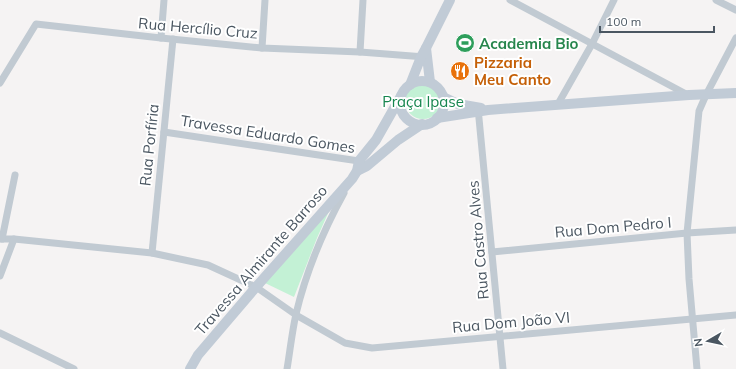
<svg xmlns="http://www.w3.org/2000/svg" width="736" height="369" font-family="Mulish,sans-serif">
	<style>
		.green { fill: #c3f1d5 }
		.lines { fill: none; stroke-linecap: round; stroke-linejoin: round }
		.street { stroke: #c1cad2; stroke-width: 7 }
		.secondary { stroke: #c1cbd6; stroke-width: 10 }
		.labels { text-anchor: middle; dominant-baseline: central; stroke-width: 4; stroke-linejoin: round; paint-order: stroke }
		.street-label { font-size: 15px; fill: #4a5661; stroke: #fff }
		.leisure-label { font-size: 15px; font-weight: bold; fill: #27864d; stroke: #fff; text-anchor: start }
		.food-label { font-size: 15px; font-weight: bold; fill: #c56008; stroke: #fff; text-anchor: start }
		.park-label { font-size: 15px; fill: #17864f; stroke: #fff }
	</style>
	<rect width="100%" height="100%" fill="#f5f3f3"/>
	<g class="green">
		<circle cx="423" cy="101" r="18"/>
		<polygon points="329,211 317,238 294,297 265,283"/>
	</g>
	<g class="lines">
		<g class="street">
			<polyline points="510,0 688,95"/>
			<polyline points="716,0 736,10"/>
			<polyline points="161,38 164,0"/>
			<polyline points="262,48 265,0"/>
			<polyline points="360,52 363,0"/>
			<polyline points="0,83 36,24 161,38 262,48 360,52 425,57"/>
			<polyline points="558,104 592,44 614,0"/>
			<polyline points="478,108 503,369"/>
			<polyline points="164,132 359,161 362,163"/>
			<polyline points="0,239 14,239 152,253 208,265 256,287 296,315 345,343 372,348 736,315"/>
			<polyline points="2,239 15,175"/>
			<polyline points="492,252 687,233 736,230"/>
			<polyline points="152,253 173,39"/>
			<polyline points="0,276 14,239"/>
			<polyline points="0,333 74,369"/>
			<path d="M287 369C290 351 292 332 296 314 306 272 323 231 344 193"/>
			<polyline points="697,369 689,279 687,233 699,111 706,95 736,38"/>
		</g>
		<g class="secondary">
			<polyline points="426,48 430,82"/>
			<circle cx="422" cy="103" r="22"/>
			<polyline points="410,85 421,57 426,48 450,0"/>
			<polyline points="443,97 458,104 481,108"/>
			<polyline points="437,118 488,110 689,95 736,93"/>
			<polyline points="357,171 367,166 398,140 422,124"/>
			<polyline points="190,369 198,355 256,287 352,179 357,171 359,161 376,140 401,96"/>
		</g>
	</g>
	<defs>
		<g id="stadium-disc" transform="scale(1)"><circle r="9.5" fill="#2e9e5b" stroke="#fff"/><path d="M0-5a6.5 5 0 1 0 0 10a6.5 5 0 1 0 0-10ZM-3.5-1.8h7v3.6h-7Z" fill="#fff"/></g>
		<g id="restaurant-disc" transform="scale(1)"><circle r="9.5" fill="#e8710a" stroke="#fff"/><path d="M-5-6h1v4h1v-4h1v4h1v-4h1v5L-1.5 .5V6h-2V.5L-5-1ZM5-6V6H3V1.5H1.5Q1.5-4 5-6Z" fill="#fff"/></g>
	</defs>
	<g fill-rule="evenodd">
		<use href="#stadium-disc" x="465" y="43"/>
		<use href="#restaurant-disc" x="460" y="71"/>
	</g>
	<g class="labels">
		<g class="street-label">
			<text transform="translate(198 28) rotate(5)">Rua Hercílio Cruz</text>
			<text transform="translate(268 134) rotate(9)">Travessa Eduardo Gomes</text>
			<text transform="translate(149 145) rotate(-84)">Rua Porfíria</text>
			<text transform="translate(613 227) rotate(-5)">Rua Dom Pedro I</text>
			<text transform="translate(478 240) rotate(-95)">Rua Castro Alves</text>
			<text transform="translate(261 260) rotate(-49)">Travessa Almirante Barroso</text>
			<text transform="translate(511 322) rotate(-5)">Rua Dom João VI</text>
		</g>
		<g class="leisure-label">
			<text x="479" y="43">Academia Bio</text>
		</g>
		<g class="food-label">
			<text x="474" y="62">Pizzaria<tspan x="474" dy="17">Meu Canto</tspan></text>
		</g>
		<g class="park-label">
			<text x="423" y="101">Praça Ipase</text>
		</g>
	</g>
	<g transform="translate(708 341) rotate(261)" stroke="#ffffff" stroke-width="3" paint-order="stroke">
	<path d="M0-3L7 15L0 10L-7 15Z" fill="#4a5661"/>
	<text y="-6" font-size="11" font-weight="bold" text-anchor="middle" fill="#4a5661">N</text>
	</g>
	<path d="M600 26v6h114v-6" fill="none" stroke="#4a5661" stroke-width="2"/>
	<text x="606" y="26" font-size="12" fill="#4a5661" stroke="#ffffff" stroke-width="3" paint-order="stroke">100 m</text>
</svg>
